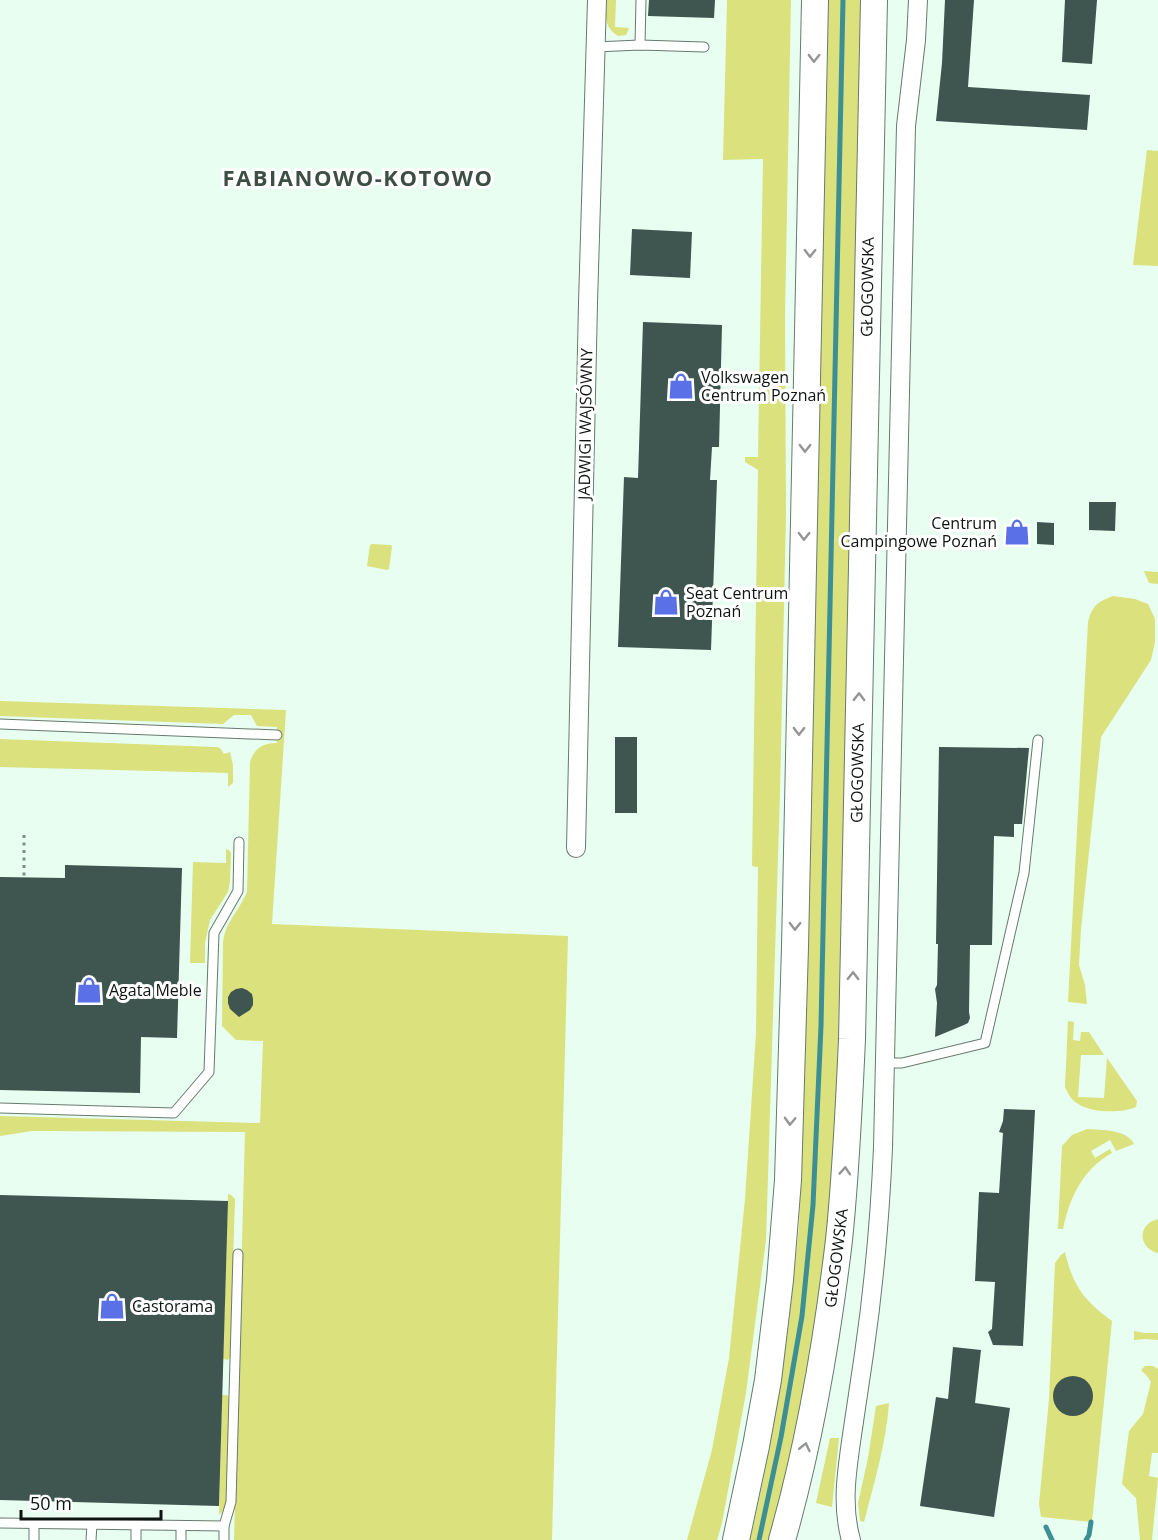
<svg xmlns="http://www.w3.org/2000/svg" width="1158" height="1540" font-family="'Open Sans',sans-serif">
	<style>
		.green { fill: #dbe17c }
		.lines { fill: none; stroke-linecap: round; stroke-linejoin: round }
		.stream { stroke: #3c8f94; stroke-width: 5 }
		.building { fill: #3e5550 }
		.service-casing { stroke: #677a6e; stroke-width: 11 }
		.minor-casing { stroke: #677a6e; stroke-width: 20 }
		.secondary-casing { stroke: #677a6e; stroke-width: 28 }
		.path { stroke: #7f8d84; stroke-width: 3; stroke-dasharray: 3 4.5; stroke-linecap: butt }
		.service { stroke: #fff; stroke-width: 9 }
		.minor { stroke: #fff; stroke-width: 18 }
		.secondary { stroke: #fff; stroke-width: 26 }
		.oneway { stroke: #939694 }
		.labels { text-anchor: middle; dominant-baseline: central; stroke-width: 6; stroke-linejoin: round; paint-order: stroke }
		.street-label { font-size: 16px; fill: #0e1511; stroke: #fff }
		.poi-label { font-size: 16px; fill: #0e1511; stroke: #fff; text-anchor: start }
		.district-label { font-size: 22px; font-weight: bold; letter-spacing: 1.5px; fill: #3d4f44; stroke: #fff }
	</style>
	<rect width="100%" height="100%" fill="#e8fef0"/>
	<g class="green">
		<path d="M607 0H616L615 27 629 28 626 35 618 36C603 26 606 16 607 0Z"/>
		<polygon points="727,0 791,0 785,316 786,513 780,794 766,1240 746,1393 722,1523 717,1540 687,1540 712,1450 729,1358 745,1199 756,1033 758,867 752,866 758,470 745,462 745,457 758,457 763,159 723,160"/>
		<path d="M828 0H861L840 977C838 1042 836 1108 832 1173 823 1296 802 1421 768 1540H750L762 1486 780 1385 789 1322 799 1226 806 1016Z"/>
		<polygon points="1147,150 1158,151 1158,266 1133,265"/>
		<polygon points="372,544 391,545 392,547 389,569 387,570 367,566 370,545"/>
		<polygon points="1144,571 1158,572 1158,584 1149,583"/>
		<path d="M1113 596 1135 599 1148 604 1155 619V642L1151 660 1101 737 1081 929 1079 965 1085 985 1087 1004 1068 1002 1088 622C1093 605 1097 602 1113 596Z"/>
		<path d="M0 701 286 710 272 924 568 936 552 1540H234L245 1132 32 1131 0 1136V1116L260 1123 263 1041 236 1040 222 1026 223 943C225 922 239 911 247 892L250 762C254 749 262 743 277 743V727L257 726 251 715H234L223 724 0 716Z"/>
		<polygon points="0,739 216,747 220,748 224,754 230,752 233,765 233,783 228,787 228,773 0,767"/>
		<polygon points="226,849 229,850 231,853 230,882 228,892 210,920 205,943 205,963 190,963 193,862 226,863"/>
		<path d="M1068 1021 1074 1022 1073 1040 1080 1041 1081 1032H1089L1104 1055H1081L1078 1097 1104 1098 1107 1058 1137 1101 1136 1107C1123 1113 1093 1113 1080 1105 1072 1101 1068 1094 1065 1087Z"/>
		<path d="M1087 1129C1101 1130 1127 1129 1134 1144L1116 1151 1110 1140 1091 1151 1095 1158 1110 1149 1112 1153C1082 1170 1070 1197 1063 1229H1058L1062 1146 1072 1135Z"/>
		<polygon points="228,1194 231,1195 235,1199 230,1357 228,1360 223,1359"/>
		<path d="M1158 1219V1253H1157C1137 1246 1138 1224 1158 1219Z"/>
		<path d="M1065 1252C1073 1287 1085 1301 1112 1321L1092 1522 1041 1517 1039 1504 1049 1399 1055 1263 1061 1255Z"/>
		<polygon points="1134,1331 1145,1333 1158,1333 1158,1340 1145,1339 1134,1340"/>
		<polygon points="1145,1366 1153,1366 1158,1369 1158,1453 1152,1453 1149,1476 1158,1478 1152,1540 1140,1540 1136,1498 1122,1484 1129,1431 1143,1414 1151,1382 1147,1376 1141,1370"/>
		<polygon points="222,1395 227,1395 229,1398 227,1501 223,1511 219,1515"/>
		<path d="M889 1403C886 1444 874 1483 864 1522L860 1521 858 1503 868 1458 876 1406Z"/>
		<polygon points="830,1438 839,1438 832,1507 816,1503"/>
	</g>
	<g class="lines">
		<g class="stream">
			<polyline points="1046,1527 1052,1540"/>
			<polyline points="759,1540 781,1437 802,1316 813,1205 821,1026 843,0"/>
			<polyline points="1086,1540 1089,1535 1091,1522"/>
		</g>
	</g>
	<g class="building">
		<polygon points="649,0 715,0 714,18 648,16"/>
		<polygon points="945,0 974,0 968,87 1090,95 1087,130 936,121 942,63"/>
		<polygon points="1065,0 1097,0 1092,64 1062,62"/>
		<polygon points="632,229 692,232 690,278 630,275"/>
		<polygon points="643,322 722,325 719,447 712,447 710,480 717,480 711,650 618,647 624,477 638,478"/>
		<polygon points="1089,502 1116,502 1115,531 1089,530"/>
		<polygon points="1037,522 1054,523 1054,545 1037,544"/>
		<rect x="615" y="737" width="22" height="76"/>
		<polygon points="939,747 1029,748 1022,824 1014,824 1014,837 994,836 992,945 970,945 969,1012 970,1018 968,1023 964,1025 935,1037 937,1003 935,989 937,985 938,944 936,944"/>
		<polygon points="65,865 182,868 177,1038 141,1037 140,1093 0,1090 0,877 65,878"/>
		<polygon points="242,988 247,990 252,994 253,999 253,1005 250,1010 239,1017 230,1009 228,1003 228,997 231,992 236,989"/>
		<polygon points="1004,1109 1035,1110 1023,1346 993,1345 988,1332 992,1329 995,1282 975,1281 979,1192 999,1193 1003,1133 999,1132 1003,1121"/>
		<polygon points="0,1195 228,1201 219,1506 0,1500"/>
		<polygon points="953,1347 981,1350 975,1403 1010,1408 994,1517 920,1506 936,1397 948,1399"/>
		<circle cx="1073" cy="1396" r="20"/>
	</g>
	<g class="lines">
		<g class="service-casing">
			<g id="service">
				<polyline points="640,45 641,0"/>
				<polyline points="595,47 640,45 704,47"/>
				<polyline points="0,724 277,735"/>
				<polyline points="885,1063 902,1063 985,1043 1024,873 1038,740"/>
				<polyline points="0,1108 174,1113 209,1072 214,933 238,891 239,842"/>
				<polyline points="0,1523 224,1526"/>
				<polyline points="34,1540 34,1524"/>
				<polyline points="91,1540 92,1525"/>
				<polyline points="136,1540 136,1525"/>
				<polyline points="181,1540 181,1526"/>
				<polyline points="224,1540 224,1526 231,1502 238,1254"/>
			</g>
		</g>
		<g class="minor-casing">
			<g id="minor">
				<polyline points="576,848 588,303 597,0"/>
				<path d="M851 1540C841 1505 847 1470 852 1435 856 1408 860 1381 864 1354 874 1285 880 1217 883 1148L906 126 916 40 918 0"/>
			</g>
		</g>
		<g class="secondary-casing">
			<g id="secondary">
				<polyline points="736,1540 756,1446 768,1380 780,1280 788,1180 795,947 815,0"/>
				<path d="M782 1540C810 1442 827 1341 839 1240 846 1173 849 1106 852 1039L874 0"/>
			</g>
		</g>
		<polyline class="path" points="24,835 24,877"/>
		<use href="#service" class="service"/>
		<use href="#minor" class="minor"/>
		<use href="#secondary" class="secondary"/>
	</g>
	<defs><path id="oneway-chevron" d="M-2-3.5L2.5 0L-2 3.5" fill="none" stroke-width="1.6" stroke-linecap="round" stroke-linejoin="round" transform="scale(1.5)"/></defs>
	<g class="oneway">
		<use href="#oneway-chevron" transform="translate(814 58) rotate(91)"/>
		<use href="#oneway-chevron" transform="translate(810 253) rotate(91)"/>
		<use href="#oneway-chevron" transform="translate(805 448) rotate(91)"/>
		<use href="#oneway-chevron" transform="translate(804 536) rotate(91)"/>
		<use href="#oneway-chevron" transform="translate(859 697) rotate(-89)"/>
		<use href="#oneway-chevron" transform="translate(799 731) rotate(91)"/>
		<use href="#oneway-chevron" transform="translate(795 926) rotate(91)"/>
		<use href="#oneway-chevron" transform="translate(853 976) rotate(-89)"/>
		<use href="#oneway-chevron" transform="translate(790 1121) rotate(92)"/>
		<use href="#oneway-chevron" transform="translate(845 1171) rotate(-86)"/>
		<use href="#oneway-chevron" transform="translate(805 1447) rotate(-77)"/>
	</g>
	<defs>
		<g id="shop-bare" transform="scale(2.07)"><path d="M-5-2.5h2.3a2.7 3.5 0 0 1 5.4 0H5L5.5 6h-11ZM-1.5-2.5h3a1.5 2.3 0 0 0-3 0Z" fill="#5970e6" stroke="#fff" stroke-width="2.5" paint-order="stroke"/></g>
	</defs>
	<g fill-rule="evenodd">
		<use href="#shop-bare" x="681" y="386"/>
		<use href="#shop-bare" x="1017" y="532"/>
		<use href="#shop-bare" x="666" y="602"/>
		<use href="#shop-bare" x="89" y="990"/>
		<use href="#shop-bare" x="112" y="1306"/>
	</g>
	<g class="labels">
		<g class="street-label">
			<text transform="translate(867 287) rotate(-89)">GŁOGOWSKA</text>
			<text transform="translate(585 424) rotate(-89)">JADWIGI WAJSÓWNY</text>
			<text transform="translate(857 773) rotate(-89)">GŁOGOWSKA</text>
			<text transform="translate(836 1258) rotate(-83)">GŁOGOWSKA</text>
		</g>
		<g class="poi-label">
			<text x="701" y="377">Volkswagen<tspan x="701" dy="18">Centrum Poznań</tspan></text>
			<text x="997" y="523" text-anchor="end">Centrum<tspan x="997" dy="18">Campingowe Poznań</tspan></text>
			<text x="686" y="593">Seat Centrum<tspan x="686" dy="18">Poznań</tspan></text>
			<text x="109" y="990">Agata Meble</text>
			<text x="132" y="1306">Castorama</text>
		</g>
		<g class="district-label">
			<text x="358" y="177">FABIANOWO-KOTOWO</text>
		</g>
	</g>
	<path d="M21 1510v9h140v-9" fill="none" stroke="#0e1511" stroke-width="3"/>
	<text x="30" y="1510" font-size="18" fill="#0e1511" stroke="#ffffff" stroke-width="4.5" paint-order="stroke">50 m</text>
</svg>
